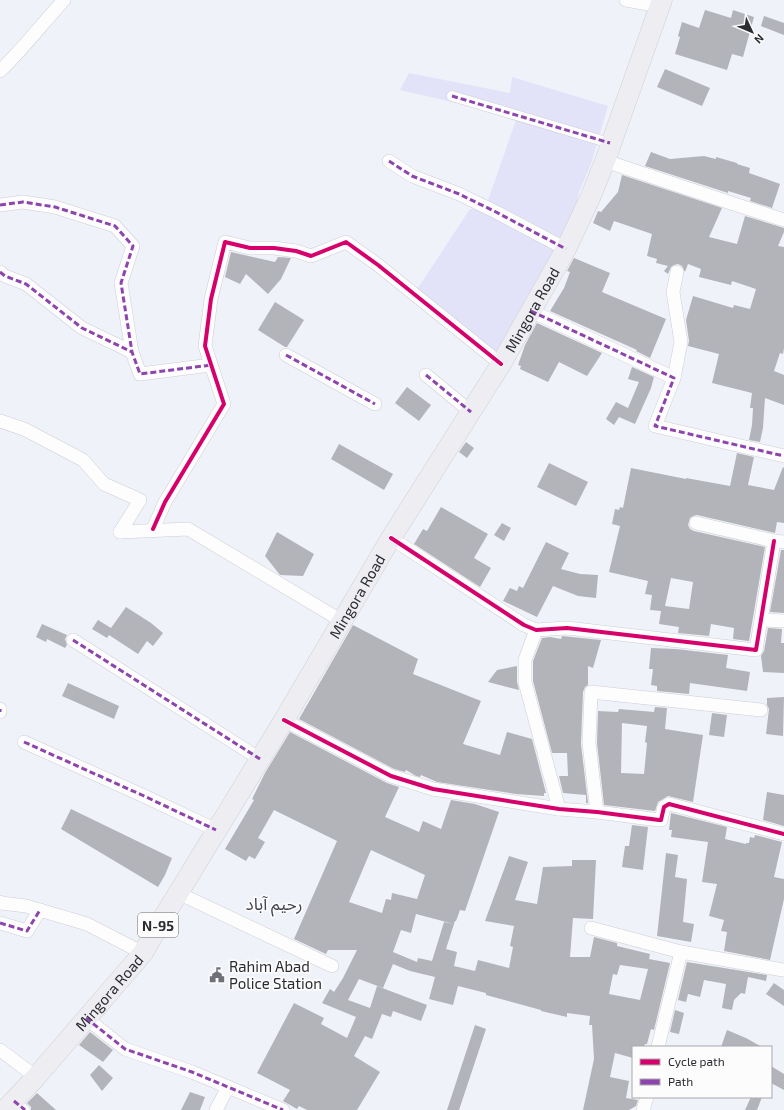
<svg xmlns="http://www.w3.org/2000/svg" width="784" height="1110" font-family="'Exo 2','Noto Sans Arabic',sans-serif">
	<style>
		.green { fill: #e2e3f8 }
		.building { fill: #b3b4ba; fill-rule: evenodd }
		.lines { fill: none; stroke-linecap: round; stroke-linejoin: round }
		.pedestrian-casing { stroke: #cdced5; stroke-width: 11 }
		.minor-casing { stroke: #cdced5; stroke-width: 14 }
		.primary-casing { stroke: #cfd0d4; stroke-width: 21 }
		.pedestrian { stroke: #fdfdfe; stroke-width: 10 }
		.minor { stroke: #fdfdfe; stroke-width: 13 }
		.primary { stroke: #ededf2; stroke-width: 20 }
		.quiet { stroke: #8e44ad; stroke-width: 3; stroke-dasharray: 6 3; stroke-linecap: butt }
		.cycleway-casing { stroke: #fcfcfc; stroke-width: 6 }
		.cycleway { stroke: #d6006c; stroke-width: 4 }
		.labels { text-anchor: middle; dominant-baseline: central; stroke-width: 3.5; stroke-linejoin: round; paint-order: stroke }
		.shield { fill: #fcfcfc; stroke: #6a6a6f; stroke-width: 1 }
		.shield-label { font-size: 14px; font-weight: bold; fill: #2b2b32 }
		.street-label { font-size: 15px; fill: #2b2b32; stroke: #fcfcfc }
		.poi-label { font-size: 15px; fill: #2b2b32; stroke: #fcfcfc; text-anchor: start }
		.quarter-label { font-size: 17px; fill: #434353; stroke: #fcfcfc }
	</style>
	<rect width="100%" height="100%" fill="#f0f2fa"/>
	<polygon class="green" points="409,73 510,93 512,77 608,106 591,164 579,192 576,207 501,364 416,291 470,209 485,209 517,117 400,90"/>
	<g class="building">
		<polygon points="705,10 731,18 733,10 754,17 743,57 732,54 727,70 675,54 680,37 678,36 682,22 699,28"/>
		<polygon points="764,16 784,23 784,35 761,26"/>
		<polygon points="665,69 710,88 702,106 657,87"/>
		<polygon points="651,152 670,159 704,156 716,159 716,157 737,163 737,164 750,168 749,173 780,184 772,208 750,201 751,198 728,191 728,193 645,166"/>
		<polygon points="622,175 722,208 709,237 737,244 745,216 784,228 784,232 778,246 784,247 784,348 783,354 780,353 774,371 784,375 784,405 765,398 763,428 760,442 749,440 752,425 753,408 750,408 752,393 712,383 719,354 688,346 689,341 686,320 693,296 733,308 734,305 750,309 756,289 732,281 731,285 699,277 701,269 688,264 685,272 682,266 678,264 674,265 671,267 668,274 664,271 668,266 656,263 657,259 647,256 652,234 614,221 610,231 593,223 598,211 601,212 618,192"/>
		<polygon points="231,252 275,262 278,257 291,258 281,279 268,294 246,274 240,284 225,277"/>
		<polygon points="574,258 610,273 602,292 666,319 650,358 636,351 637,350 550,311 564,288 570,272 567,271"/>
		<polygon points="275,302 304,320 287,347 285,347 258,330"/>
		<polygon points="537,323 602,353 587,376 559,362 548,382 520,369 521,366 518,365 525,345"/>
		<polygon points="632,367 654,377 651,388 635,424 619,417 614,425 606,419 616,402 628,408 639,382 628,379"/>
		<polygon points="407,387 431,405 419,421 395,403"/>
		<polygon points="466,442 474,448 467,458 459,452"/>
		<polygon points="339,444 393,474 384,490 331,459"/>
		<path d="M737 453 754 457 748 485 774 490 783 467 784 468V523L777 522 775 533 697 515 693 516 690 518 688 525 690 529 694 531 765 547 749 641 733 639 734 628 711 624 709 636 678 633 679 627 659 624 661 611 650 610 652 595 645 594 648 581 609 572 620 526 612 524 615 509 619 510 620 507 623 508 631 468 686 479V478L730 486ZM671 578 693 582 689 609 665 606Z"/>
		<polygon points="549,463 588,482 576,506 537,487"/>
		<polygon points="441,507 488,534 474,558 491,568 480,587 414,544 423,529 427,531"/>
		<polygon points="502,523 511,528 504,541 494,535"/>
		<polygon points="277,532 314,554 303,576 280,575 265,556"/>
		<polygon points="546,542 569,553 561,569 580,574 598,575 596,598 578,596 553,586 537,617 503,601 510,588 517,591 519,586 523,588"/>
		<polygon points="781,550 784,550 784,613 770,612"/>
		<polygon points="126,607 151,623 163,633 153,646 147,641 138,654 109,635 107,638 92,629 98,620 111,628"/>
		<polygon points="42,624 67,635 65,639 67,645 65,648 47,639 46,642 36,637"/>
		<polygon points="353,625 418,659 413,674 481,701 463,744 500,755 507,732 532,739 546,793 544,793 544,796 516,794 437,782 421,775 420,777 416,776 406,770 405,772 394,769 299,719"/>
		<polygon points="768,628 782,629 781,643 784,643 784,673 763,672 761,656 764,651"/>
		<polygon points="562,636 601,640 593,668 588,666 588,685 585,687 583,692 581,744 588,803 586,803 586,795 563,793 559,776 568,776 567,753 552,753 533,681 533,661 542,638 550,637 561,639"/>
		<polygon points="651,648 676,649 728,655 726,668 750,672 747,691 690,683 689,694 657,691 657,686 651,685 653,669 649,669"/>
		<polygon points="517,666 517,682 519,690 488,682 497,670"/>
		<polygon points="68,683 119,706 114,719 62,696"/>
		<polygon points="784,697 783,736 766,734 769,709 767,705 767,698"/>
		<path d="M655 707 667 708 665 729 703 735 693 802 668 796 658 802 655 811 604 805 597 743 598 711 618 712 619 709 654 712ZM622 723 647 726 645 742 647 743 644 774 621 773Z"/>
		<polygon points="712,713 727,715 724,737 709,735"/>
		<path d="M290 732 387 783 399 787 385 817 419 832 423 821 441 829 451 800 475 804 499 812 465 911 460 910 456 921H455L454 924 416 914 411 933 401 930 393 952 417 962 418 958 432 961 444 922 454 924 446 949 457 952 454 966 475 971 478 960 509 968 513 947 510 946 514 926 485 921 509 856 528 862 515 900 537 904 543 867 572 866V860H596L593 919 573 918 570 957H590L594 937 617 943V946L650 954 649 959 670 963 654 1030 651 1029 647 1044H645L644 1047H633V1058L615 1053 610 1077 629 1081 626 1098 638 1100 636 1106 629 1110H583L594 1059 592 1025H589L590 1016 567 1013V1017L541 1011V1010L486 995V993L458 986 453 1005 429 999 435 977 410 971 393 964 383 988 359 979 348 1000 370 1008 377 986 427 1005 421 1021 393 1011 391 1017 382 1014 372 1039 365 1036 354 1056 380 1072 357 1110H307L299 1106 297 1109 283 1101 290 1090 257 1073 294 1003 324 1018 321 1024 347 1038 356 1017 322 1003 330 989 334 992 343 978 357 950H328L326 954 294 939 337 841 274 810 258 838 265 842 255 859 249 856 246 861 225 849 254 800 252 799 265 773ZM371 850 425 875 417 899 392 893 391 900 386 899 382 913 349 902ZM620 965 648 969 640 1000 609 994 613 974 617 975Z"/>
		<polygon points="767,792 784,795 784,826 763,820"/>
		<polygon points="71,809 172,858 165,875 158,887 61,829"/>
		<polygon points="671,813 727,827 725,839 746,844 746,843 749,843 750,837 754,838 755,835 782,842 774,877 784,879 784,899 770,960 724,951 727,932 721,931 724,920 709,916 717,884 702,882 708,842 671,837 672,830 669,830"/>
		<polygon points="632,825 648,827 643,870 622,867 625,846 629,846"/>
		<polygon points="666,853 678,855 675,877 687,879 683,922 694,924 691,942 657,936"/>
		<polygon points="687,962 767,975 766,981 748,977 745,994 741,993 734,1000 732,1010 722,1008 726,984 704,980 700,997 688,994 686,1002 678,1000"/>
		<polygon points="774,983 784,990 784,1006 766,994"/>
		<polygon points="675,1010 684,1013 679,1034 670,1032"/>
		<polygon points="475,1025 486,1029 459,1110 447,1110"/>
		<polygon points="727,1030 746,1038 762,1047 721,1047"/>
		<polygon points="90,1032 113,1050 103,1062 79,1045"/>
		<polygon points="99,1065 113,1078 102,1091 90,1075"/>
		<polygon points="771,1066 784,1074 784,1090 771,1083"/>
		<polygon points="190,1092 205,1097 200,1110 181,1110"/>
		<polygon points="37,1093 56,1110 31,1110 31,1107 27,1103"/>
		<polygon points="751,1097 762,1097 757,1110 745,1110"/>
	</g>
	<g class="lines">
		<g class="pedestrian-casing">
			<g id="pedestrian">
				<polyline points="452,96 610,143"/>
				<polyline points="14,1101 25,1110"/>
			</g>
		</g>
		<g class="minor-casing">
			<g id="minor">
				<polyline points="626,0 660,6"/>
				<path d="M0 71C23 49 42 24 64 0"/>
				<polyline points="389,161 412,176 459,194 496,212 566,249"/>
				<polyline points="605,161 731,203 784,220"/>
				<polyline points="0,205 23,202 55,207 115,226 133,246 121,283 132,352 140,374 211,365"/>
				<polyline points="0,272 5,276 26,284 82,328 132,352"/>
				<polyline points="531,311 674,378 655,426 784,456"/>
				<polyline points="286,355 375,404"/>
				<polyline points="426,375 471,412"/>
				<polyline points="674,378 681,342 673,292 677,272"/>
				<polyline points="0,421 24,429 83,460 104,484 140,500 120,532"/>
				<polyline points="696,523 774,541 784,542"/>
				<polyline points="153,529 165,502 224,404 205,346 211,299 225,242 250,248 274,248 296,251 311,256 346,242 378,265 501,364"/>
				<polyline points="120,532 188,529 342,621"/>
				<polyline points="391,538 524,625 536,630 567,628 756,650 774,541"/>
				<polyline points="761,620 784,621"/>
				<polyline points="536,630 525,660 525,682 559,809"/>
				<polyline points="73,640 260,759"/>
				<polyline points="0,709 0,712"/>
				<polyline points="284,720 391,776 433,789 559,809 597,812 659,820 661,820 664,807 669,804 784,834"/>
				<polyline points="24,742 144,796 216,830"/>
				<polyline points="597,812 589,743 591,692 761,710"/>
				<polyline points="178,893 332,966"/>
				<polyline points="0,902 1,903 26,906 87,924 143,953"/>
				<polyline points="0,923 27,931 40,910"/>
				<polyline points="591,928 681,952 783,970"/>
				<polyline points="86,1018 125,1049 192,1072 283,1110"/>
				<polyline points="658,1047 681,952"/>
				<polyline points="0,1050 36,1077"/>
				<polyline points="216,1110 228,1087"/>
				<polyline points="643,1110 647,1097"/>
			</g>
		</g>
		<g class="primary-casing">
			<g id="primary">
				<path id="s1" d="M5 1110 36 1077 143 953 160 923 284 720 391 538 501 364 566 249 590 198 605 161 662 0"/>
			</g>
		</g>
		<use href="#pedestrian" class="pedestrian"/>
		<use href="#minor" class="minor"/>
		<use href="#primary" class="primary"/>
		<g class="quiet">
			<polyline points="452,96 610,143"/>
			<polyline points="389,161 412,176 459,194 496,212 566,249"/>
			<polyline points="0,205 23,202 55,207 115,226 133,246 121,283 132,352 140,374 211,365"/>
			<polyline points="0,272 5,276 26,284 82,328 132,352"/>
			<polyline points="531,311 674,378 655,426 784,456"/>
			<polyline points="286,355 375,404"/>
			<polyline points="426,375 471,412"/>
			<polyline points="73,640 260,759"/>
			<polyline points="0,709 0,712"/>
			<polyline points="24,742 144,796 216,830"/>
			<polyline points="0,923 27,931 40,910"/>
			<polyline points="86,1018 125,1049 192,1072 283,1110"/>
			<polyline points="14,1101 25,1110"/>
		</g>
		<g class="cycleway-casing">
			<g id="cycleway">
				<polyline points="153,529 165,502 224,404 205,346 211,299 225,242 250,248 274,248 296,251 311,256 346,242 378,265 501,364"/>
				<polyline points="391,538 524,625 536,630 567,628 756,650 774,541"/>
				<polyline points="284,720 391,776 433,789 559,809 597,812 659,820 661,820 664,807 669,804 784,834"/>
			</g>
		</g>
		<use href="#cycleway" class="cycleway"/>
	</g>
	<defs>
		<g id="civic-bare" transform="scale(1.2)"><path d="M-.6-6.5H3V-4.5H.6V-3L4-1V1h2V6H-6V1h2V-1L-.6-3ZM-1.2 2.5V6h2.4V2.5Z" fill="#707178" stroke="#fcfcfc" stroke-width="2.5" paint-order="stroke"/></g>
	</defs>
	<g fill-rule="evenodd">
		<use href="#civic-bare" x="217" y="975"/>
	</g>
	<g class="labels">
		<rect class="shield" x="138" y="913" width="40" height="24" rx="3"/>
		<g class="shield-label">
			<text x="158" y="925">N-95</text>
		</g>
		<g class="street-label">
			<text stroke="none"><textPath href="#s1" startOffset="961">Mingora Road</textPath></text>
			<text stroke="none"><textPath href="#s1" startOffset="625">Mingora Road</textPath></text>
			<text stroke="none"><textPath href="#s1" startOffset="157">Mingora Road</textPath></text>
		</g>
		<g class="poi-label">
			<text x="229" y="966">Rahim Abad<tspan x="229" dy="17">Police Station</tspan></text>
		</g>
		<g class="quarter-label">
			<text x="274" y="903">رحیم آباد</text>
		</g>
	</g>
	<rect x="632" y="1046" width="140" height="52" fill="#fcfcfc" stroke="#a8a8ab"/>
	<rect x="640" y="1059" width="20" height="6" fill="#d6006c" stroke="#a8a8ab"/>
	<text x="668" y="1066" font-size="12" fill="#2b2b32">Cycle path</text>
	<rect x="640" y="1079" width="20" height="6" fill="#8e44ad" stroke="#a8a8ab"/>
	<text x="668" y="1086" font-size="12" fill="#2b2b32">Path</text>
	<g transform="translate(752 32) rotate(134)" stroke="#fcfcfc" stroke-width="3" paint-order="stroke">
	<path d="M0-3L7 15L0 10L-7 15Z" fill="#2b2b32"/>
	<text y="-6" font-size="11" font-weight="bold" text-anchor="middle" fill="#2b2b32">N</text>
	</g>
</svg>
